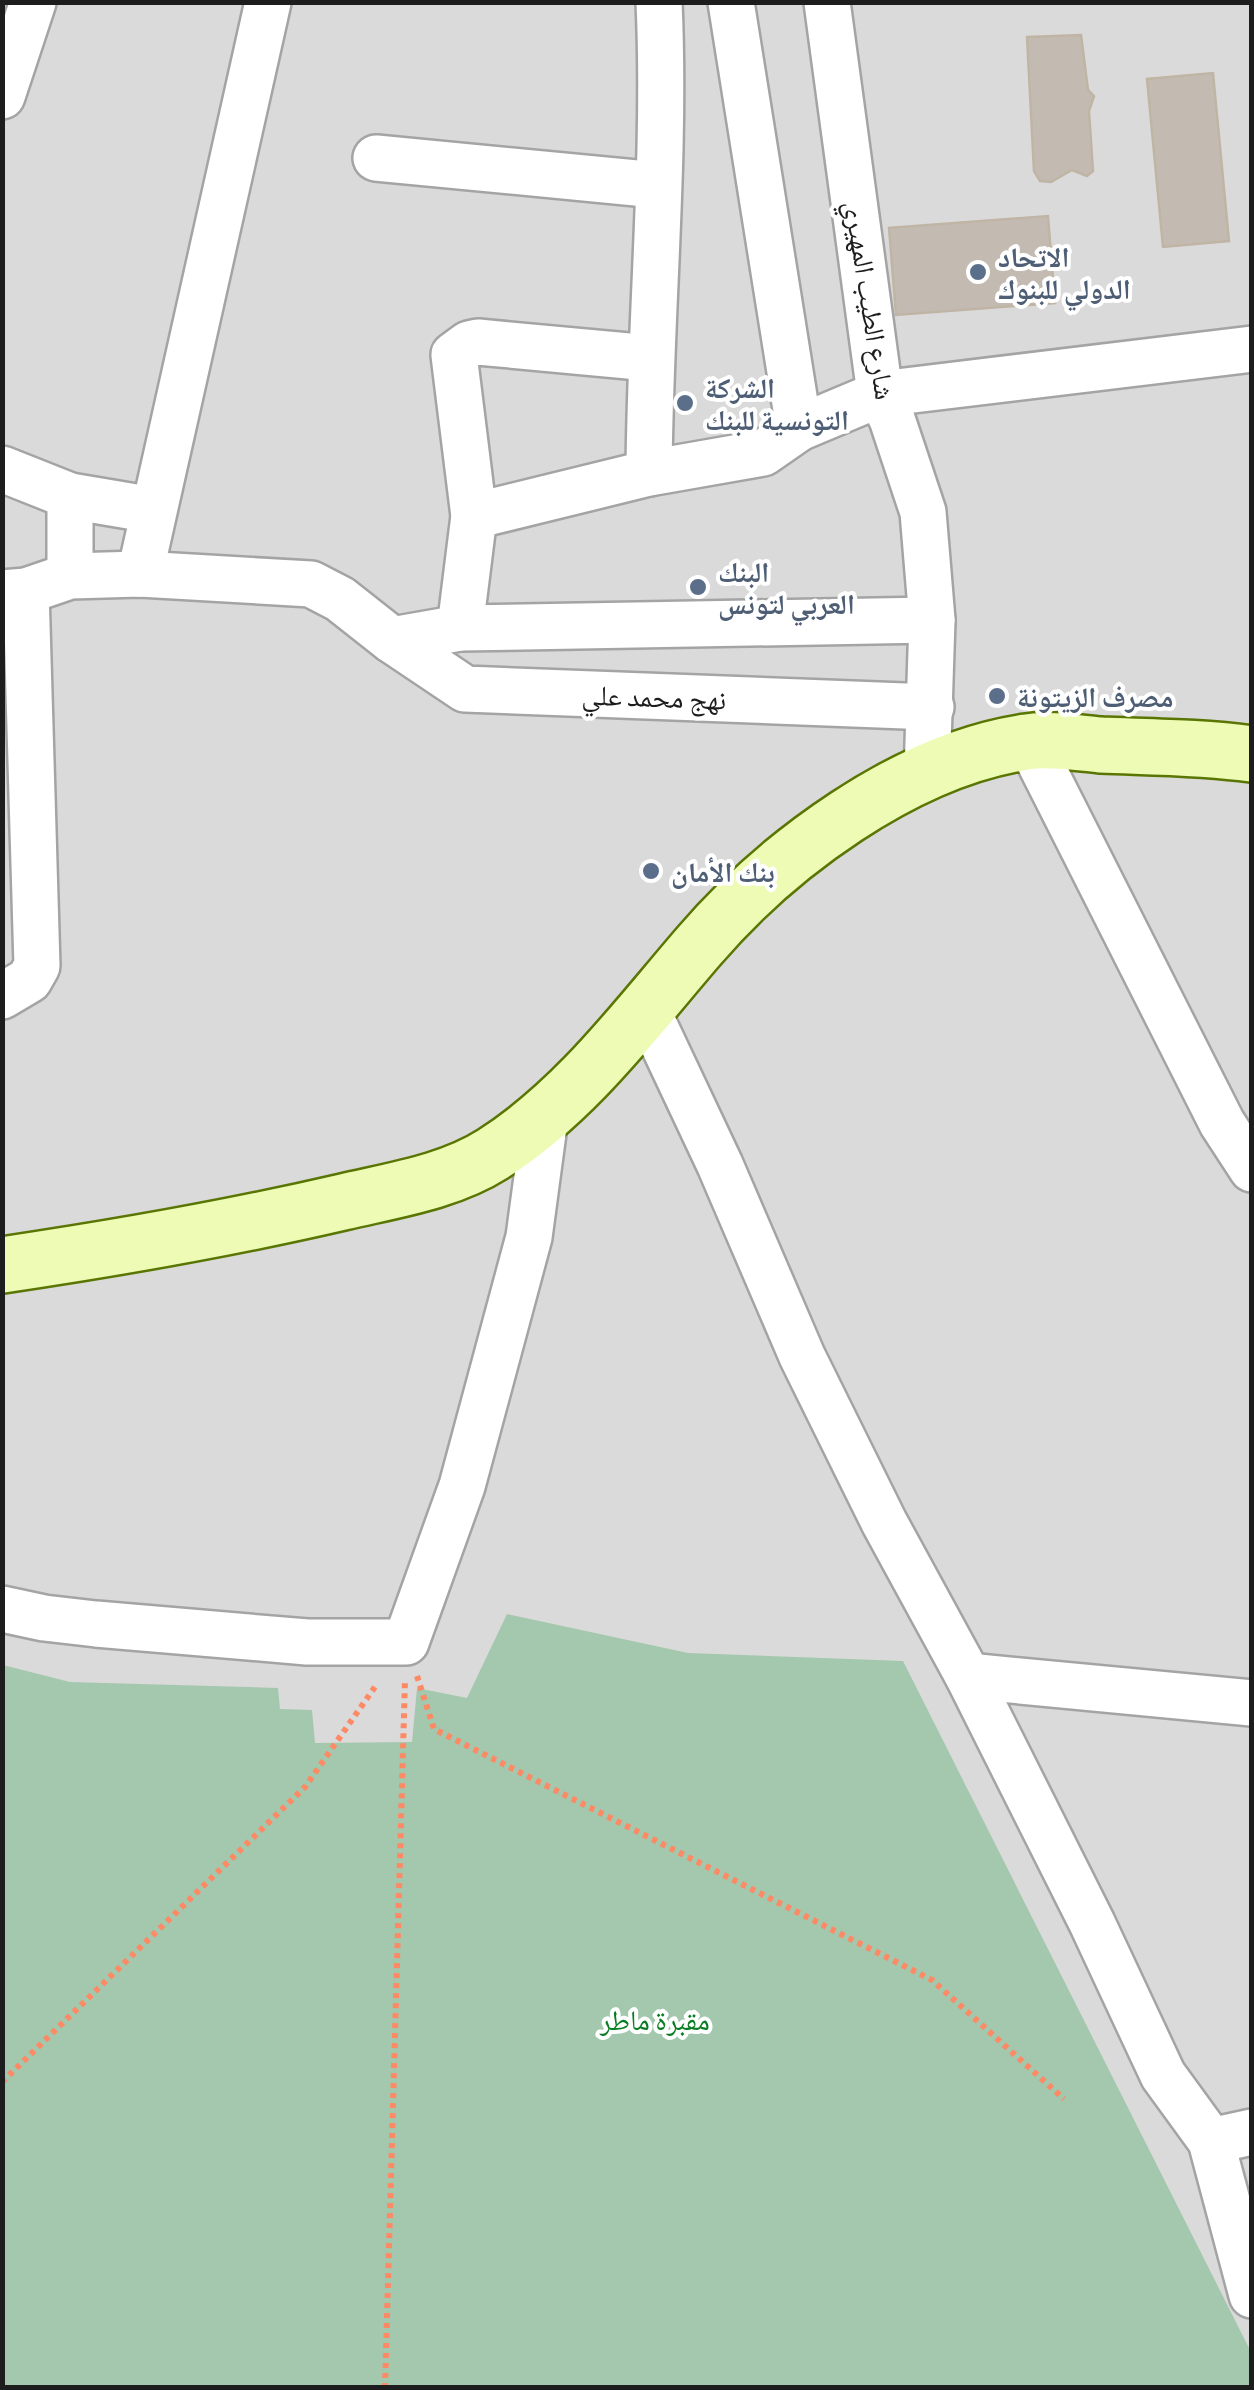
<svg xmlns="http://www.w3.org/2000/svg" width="1254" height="2390" font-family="Manrope,'Noto Naskh Arabic',sans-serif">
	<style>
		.residential { fill: #dbdada }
		.cemetery { fill: #a3c8ae }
		.building { fill: #c3bbb2; stroke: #c0b5a5; stroke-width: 2.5 }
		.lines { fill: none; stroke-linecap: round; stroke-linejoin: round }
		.minor-casing { stroke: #a4a4a4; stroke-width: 50 }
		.secondary-casing { stroke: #5a7602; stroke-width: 60 }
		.path { stroke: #fd8965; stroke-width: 6; stroke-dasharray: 5 5; stroke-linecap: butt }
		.minor { stroke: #fff; stroke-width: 45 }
		.secondary { stroke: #eefbb4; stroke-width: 55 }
		.service-dot { fill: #5c6f8a; stroke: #fff; stroke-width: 4 }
		.labels { text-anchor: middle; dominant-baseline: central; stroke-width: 8; stroke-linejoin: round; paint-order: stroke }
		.service-label { font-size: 28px; font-weight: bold; fill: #4e5e75; stroke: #fff; text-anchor: start }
		.street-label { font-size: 28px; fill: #1d1d1d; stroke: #fff }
		.park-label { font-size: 28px; fill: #097d22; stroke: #fff }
	</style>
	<rect width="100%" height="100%" fill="#efece2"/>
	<rect class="residential" x="3" y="3" width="1248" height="2384"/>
	<polygon class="cemetery" points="507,1614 688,1653 903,1661 1251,2352 1251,2387 3,2387 3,1665 70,1682 278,1688 280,1709 312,1710 315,1743 412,1742 417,1688 467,1698"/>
	<g class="building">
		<polygon points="1081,35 1088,90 1094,96 1089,111 1093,171 1087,176 1072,170 1051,182 1040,181 1034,171 1027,37"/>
		<polygon points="1213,73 1229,241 1163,247 1147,79"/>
		<polygon points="1048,216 1055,303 896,315 889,228"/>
	</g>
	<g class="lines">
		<g class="minor-casing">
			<g id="minor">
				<polyline points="731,2 799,428"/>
				<polyline points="827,2 880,394 892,419 923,512 932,620 927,774"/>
				<polyline points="2,96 33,2"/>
				<polyline points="376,158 657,185"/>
				<polyline points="2,469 70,496 153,510"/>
				<path d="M649 473C650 316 666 159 659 2"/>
				<polyline points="474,516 649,473 763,453 799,428 880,394 1252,349"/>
				<polyline points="140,574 268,2"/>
				<polyline points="70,576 70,496"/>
				<polyline points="2,593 26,591 70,576 140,574 311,584 340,599 392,640 465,689 931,707"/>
				<polyline points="460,628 474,516 454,355 469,344 478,342 650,358"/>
				<polyline points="392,640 460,628 932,620"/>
				<polyline points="1029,741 1222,1123 1252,1169"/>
				<polyline points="2,996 29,980 37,966 26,591"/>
				<polyline points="647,1010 720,1165 802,1356 884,1522 968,1676 1092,1923 1163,2075 1211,2141 1252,2295"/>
				<polyline points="2,1609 44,1618 96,1624 307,1642 406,1642 462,1486 529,1237 545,1118"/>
				<polyline points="968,1676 1252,1703"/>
				<polyline points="1211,2141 1252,2132"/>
			</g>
		</g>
		<g class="secondary-casing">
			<path id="secondary" d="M2 1265C117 1248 231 1228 343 1202 394 1190 449 1182 493 1154 576 1101 636 1019 699 946 777 855 905 760 1026 742 1049 738 1077 743 1101 745 1151 747 1202 747 1252 754"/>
		</g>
		<g class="path">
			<polyline points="417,1676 434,1729 932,1980 1064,2099"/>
			<polyline points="2,2082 305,1787 377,1684"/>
			<polyline points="385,2388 405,1679"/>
		</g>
		<use href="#minor" class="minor"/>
		<use href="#secondary" class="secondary"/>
	</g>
	<g class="service-dot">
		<circle cx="978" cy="272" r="10"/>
		<circle cx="685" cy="403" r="10"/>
		<circle cx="698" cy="587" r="10"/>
		<circle cx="997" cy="696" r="10"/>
		<circle cx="651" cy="871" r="10"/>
	</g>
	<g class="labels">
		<g class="service-label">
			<text x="998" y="256">الاتحاد<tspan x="998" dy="32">الدولي للبنوك</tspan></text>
			<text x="705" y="387">الشركة<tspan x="705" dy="32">التونسية للبنك</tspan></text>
			<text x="718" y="571">البنك<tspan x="718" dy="32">العربي لتونس</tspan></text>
			<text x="1017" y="696">مصرف الزيتونة</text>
			<text x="671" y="871">بنك الأمان</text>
		</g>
		<g class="street-label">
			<text transform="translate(871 300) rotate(81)">شارع الطيب المهيري</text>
			<text transform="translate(654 696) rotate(2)">نهج محمد علي</text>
		</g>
		<g class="park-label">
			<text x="655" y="2019">مقبرة ماطر</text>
		</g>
	</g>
	<rect width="1254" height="2390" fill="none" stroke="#1d1d1d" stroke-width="10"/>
</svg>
